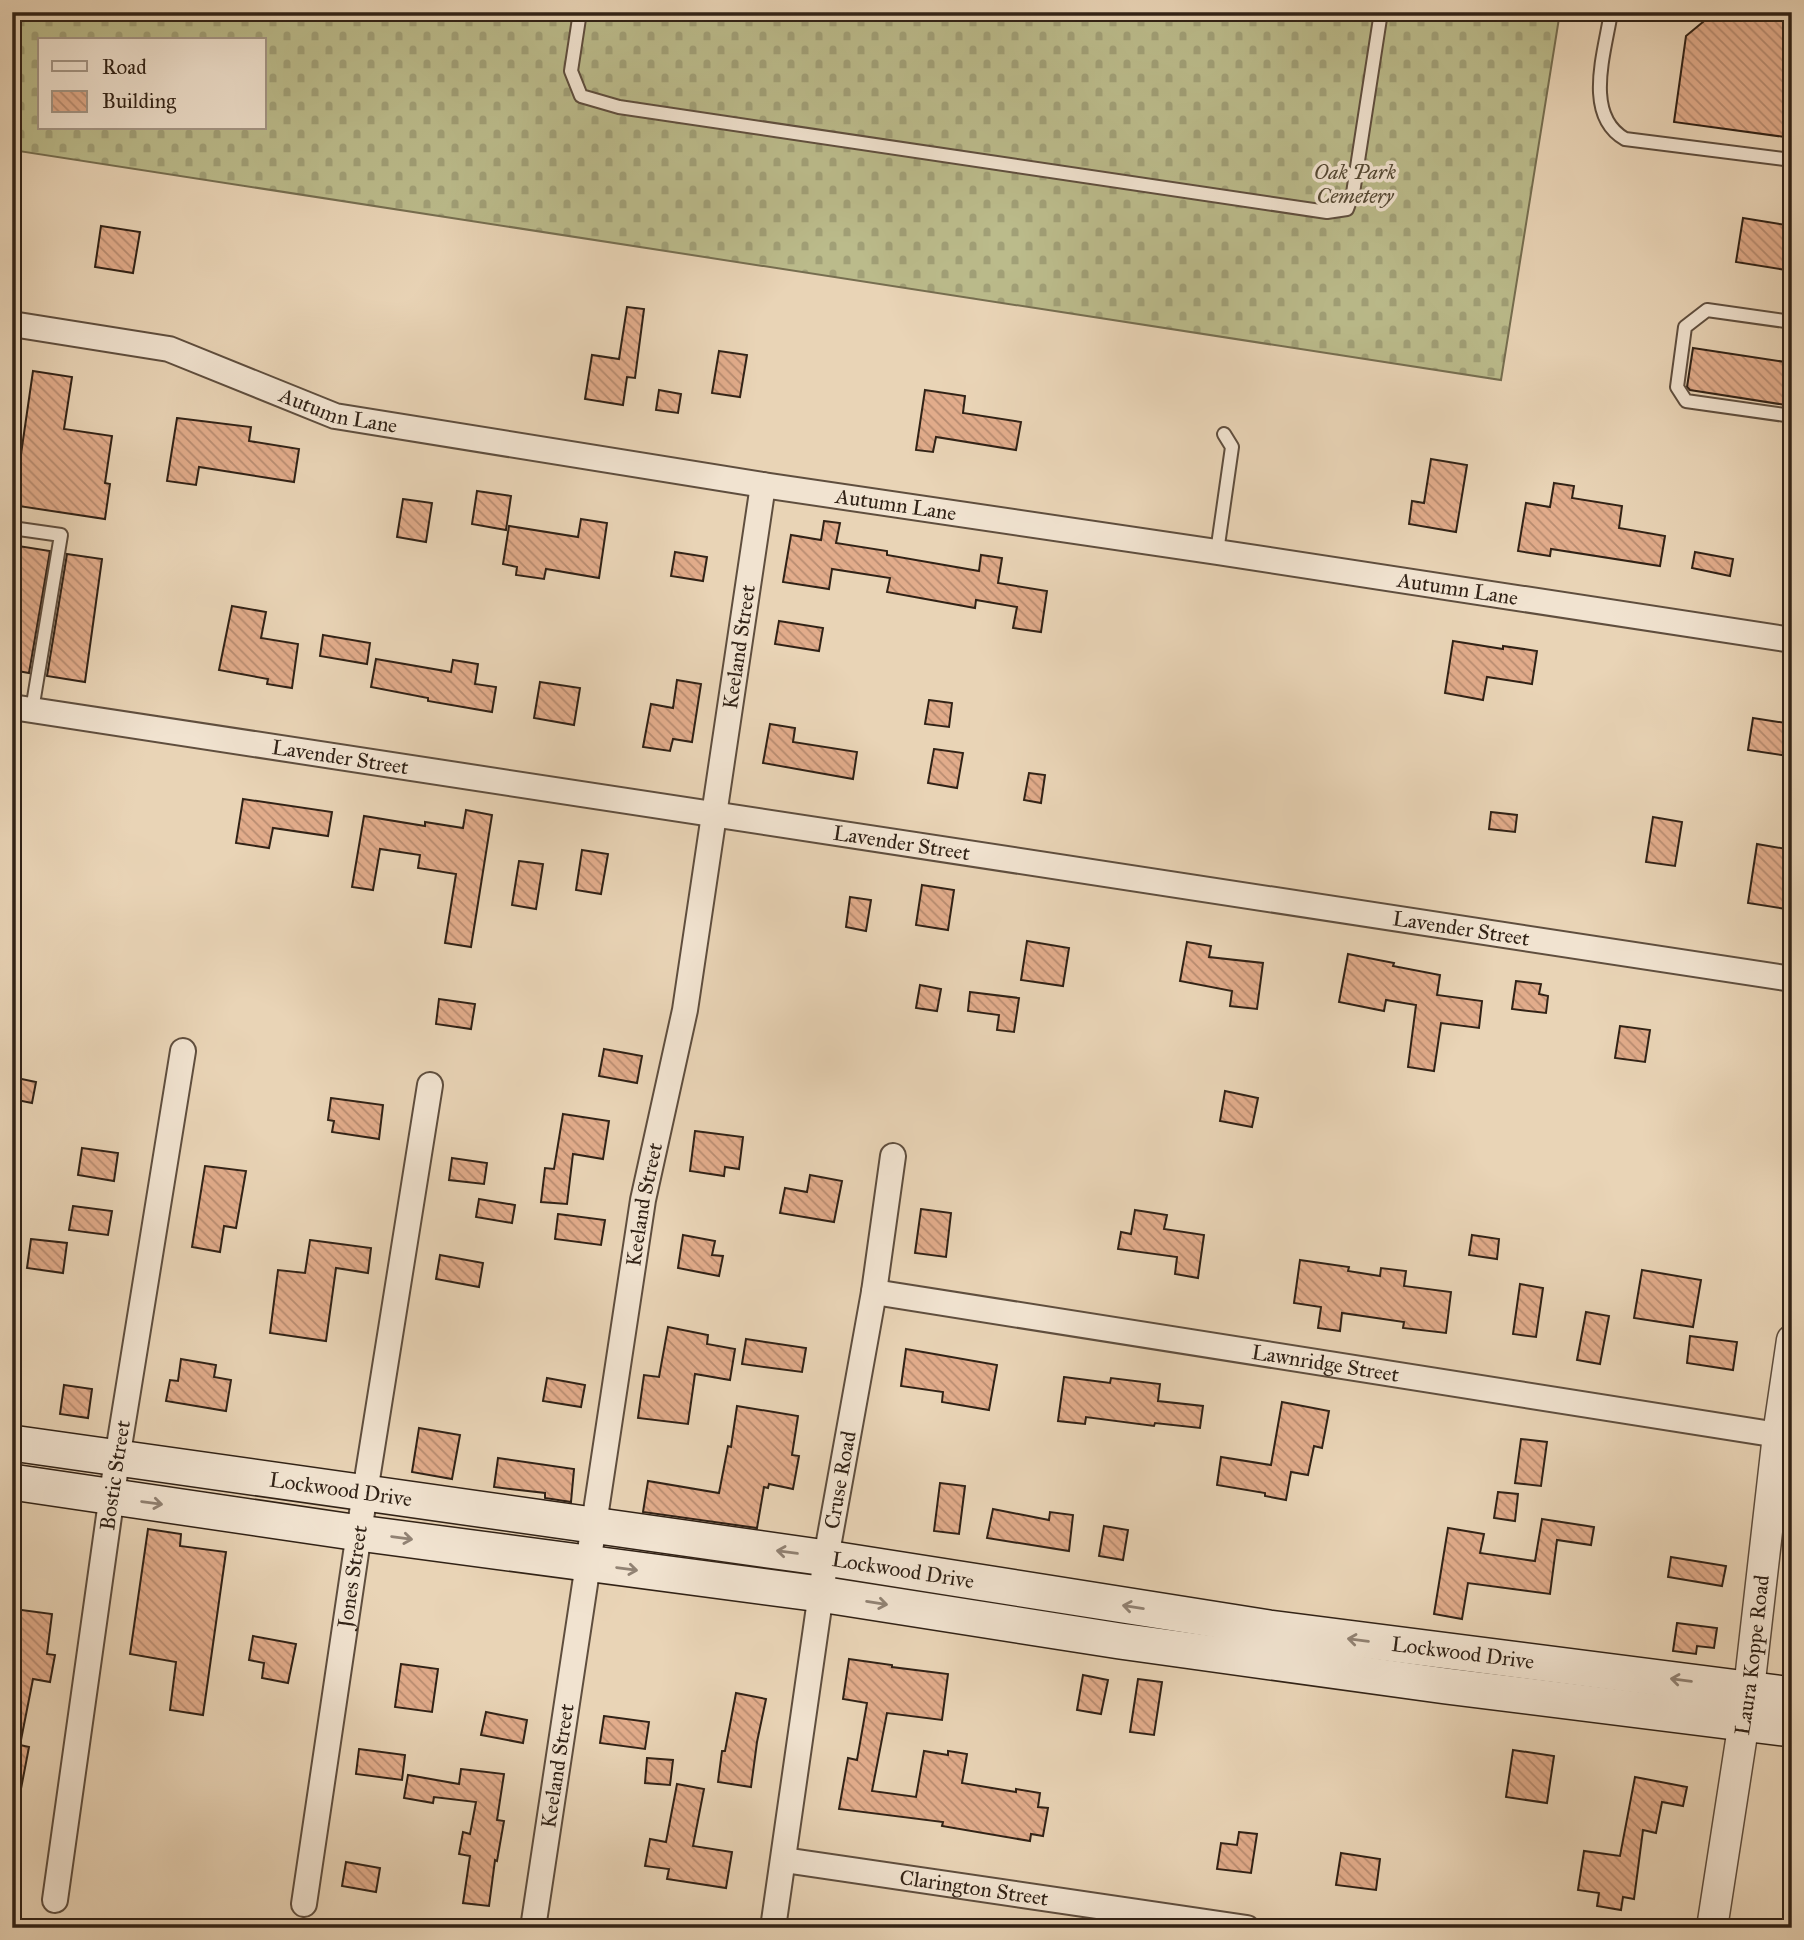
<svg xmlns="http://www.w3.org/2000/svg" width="1804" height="1940" font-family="'IM FELL Great Primer',serif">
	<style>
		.cemetery { fill: url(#cemetery-stones); stroke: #766e50; stroke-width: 2; fill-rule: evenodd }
		.building { fill: url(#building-back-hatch); stroke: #312216; stroke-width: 2 }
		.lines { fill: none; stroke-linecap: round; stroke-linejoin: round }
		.service-casing { stroke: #5f4e3e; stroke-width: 16 }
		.minor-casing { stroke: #5f4e3e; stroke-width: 28 }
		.tertiary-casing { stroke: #5f4e3e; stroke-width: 33 }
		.secondary-casing { stroke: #312216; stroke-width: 38 }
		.service { stroke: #f1e3d0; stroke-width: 12 }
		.minor { stroke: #f1e3d0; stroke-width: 24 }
		.tertiary { stroke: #f1e3d0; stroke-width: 30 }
		.secondary { stroke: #f1e3d0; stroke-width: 35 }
		.oneway { stroke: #918273 }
		.labels { text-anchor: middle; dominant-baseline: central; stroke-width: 7; stroke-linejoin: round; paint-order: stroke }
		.park-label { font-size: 21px; font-style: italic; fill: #544833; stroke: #f1e3d0 }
		.street-label { font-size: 21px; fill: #312216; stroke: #f1e3d0 }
	</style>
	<defs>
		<pattern id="cemetery-stones" width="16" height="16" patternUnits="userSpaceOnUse" patternTransform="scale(1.75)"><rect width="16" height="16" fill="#bbbb8b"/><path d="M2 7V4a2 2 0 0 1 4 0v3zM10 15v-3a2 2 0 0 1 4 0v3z" fill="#a1a077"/></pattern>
		<pattern id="building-back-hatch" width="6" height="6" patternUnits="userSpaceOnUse" patternTransform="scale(1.75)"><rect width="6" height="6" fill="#e2ac8b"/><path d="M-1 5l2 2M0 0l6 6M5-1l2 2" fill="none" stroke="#b88c71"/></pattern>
	</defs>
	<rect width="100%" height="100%" fill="#e9d4b6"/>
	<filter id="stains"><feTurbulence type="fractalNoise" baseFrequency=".00286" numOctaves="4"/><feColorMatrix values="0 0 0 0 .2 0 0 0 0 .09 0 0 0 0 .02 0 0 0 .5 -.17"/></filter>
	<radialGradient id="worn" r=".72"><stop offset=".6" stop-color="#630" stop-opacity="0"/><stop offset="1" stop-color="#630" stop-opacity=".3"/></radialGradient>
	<path class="cemetery" d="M12 12H1560L1501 380 12 150ZM40 40H264V128H40Z"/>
	<g class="building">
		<polygon points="1710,12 1792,12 1792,138 1674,122 1686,36 1709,17"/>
		<polygon points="1743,218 1792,226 1792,271 1736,262"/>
		<polygon points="101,226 140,232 133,273 95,267"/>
		<polygon points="627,307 644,309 635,378 627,377 623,405 585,399 592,355 619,359"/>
		<polygon points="1693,348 1792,363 1792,406 1690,390 1687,387"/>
		<polygon points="719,351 747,355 740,397 712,393"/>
		<polygon points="33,371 72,377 64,429 112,436 105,483 110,484 105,519 12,505 12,467 19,468"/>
		<polygon points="659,390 681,394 678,413 656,410"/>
		<polygon points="925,390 965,396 963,413 1021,422 1016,450 936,437 933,452 916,450"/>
		<polygon points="177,418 251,427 249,441 299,449 294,482 199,467 196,485 167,481"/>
		<polygon points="1431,459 1467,465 1456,532 1409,524 1412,501 1424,503"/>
		<polygon points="1554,483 1574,486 1572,498 1622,506 1619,528 1665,536 1660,566 1551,549 1550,556 1518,551 1526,503 1550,507"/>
		<polygon points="477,491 511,496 506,530 472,524"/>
		<polygon points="403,499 432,503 426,542 397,537"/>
		<polygon points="581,519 607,523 599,578 546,569 544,579 516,575 517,567 503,564 509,526 578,537"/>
		<polygon points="824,521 840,523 836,543 887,551 887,555 979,571 981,555 1002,558 998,583 1047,591 1041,632 1013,628 1017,607 976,600 975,608 887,592 890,578 832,569 829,589 783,582 791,535 821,540"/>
		<polygon points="12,545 50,551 29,673 12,670"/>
		<polygon points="675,552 707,557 703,581 671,576"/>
		<polygon points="1695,552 1733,559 1730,576 1692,568"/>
		<polygon points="67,554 102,559 85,682 47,676"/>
		<polygon points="232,606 266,612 261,638 298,644 292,688 267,684 268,679 219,670"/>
		<polygon points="779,621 823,628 819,651 775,644"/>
		<polygon points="323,635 370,643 367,664 320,656"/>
		<polygon points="1453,641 1503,649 1503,646 1537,651 1532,684 1487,677 1483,700 1445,693"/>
		<polygon points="376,659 451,672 453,660 478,664 475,684 496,687 492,712 428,701 428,698 371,687"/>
		<polygon points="677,680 701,684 692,742 673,739 670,751 643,747 651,704 673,708"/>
		<polygon points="540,682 580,688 574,725 534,718"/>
		<polygon points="929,700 952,703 949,727 925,724"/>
		<polygon points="1753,718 1792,724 1789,756 1748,750"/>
		<polygon points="770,724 795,728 793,742 857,752 853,779 763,763"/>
		<polygon points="934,749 963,753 957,788 928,783"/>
		<polygon points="1029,773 1045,775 1041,803 1024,800"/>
		<polygon points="243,799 332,812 328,836 273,828 269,848 236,843"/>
		<polygon points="466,810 492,815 471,947 445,943 456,874 418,868 420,855 380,849 373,890 352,887 364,816 425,826 425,822 463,828"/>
		<polygon points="1491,812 1517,815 1515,832 1489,829"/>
		<polygon points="1653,817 1682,822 1675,866 1646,862"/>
		<polygon points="1757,844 1792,850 1792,910 1748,903"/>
		<polygon points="582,850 608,854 601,894 576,890"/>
		<polygon points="519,861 543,864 536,909 512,905"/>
		<polygon points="922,885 954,890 948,930 916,925"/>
		<polygon points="850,897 871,900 866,931 846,927"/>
		<polygon points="1027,941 1069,948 1063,986 1021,980"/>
		<polygon points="1187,942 1211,946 1209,957 1263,963 1257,1009 1230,1006 1232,991 1180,981"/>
		<polygon points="1348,954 1394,963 1393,966 1440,975 1437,995 1482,1001 1479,1028 1441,1023 1434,1071 1408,1067 1416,1005 1386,1000 1384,1011 1339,1002"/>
		<polygon points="1516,981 1541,984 1539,994 1548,996 1546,1013 1512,1009"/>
		<polygon points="920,985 941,989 937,1011 916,1008"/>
		<polygon points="970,992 1019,998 1014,1032 997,1030 999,1015 968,1011"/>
		<polygon points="439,999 475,1004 471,1029 436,1024"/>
		<polygon points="1620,1026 1650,1030 1645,1062 1615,1058"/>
		<polygon points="604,1049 642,1056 637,1083 599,1076"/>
		<polygon points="12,1077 36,1082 32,1103 12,1099"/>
		<polygon points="1225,1091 1258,1098 1252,1127 1220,1121"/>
		<polygon points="331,1098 383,1105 379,1139 332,1132 334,1121 328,1120"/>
		<polygon points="563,1114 609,1121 603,1159 573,1154 567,1204 541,1202 545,1168 554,1169"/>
		<polygon points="695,1131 743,1137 739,1169 725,1167 724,1176 690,1171"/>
		<polygon points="82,1148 118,1153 114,1181 78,1175"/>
		<polygon points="452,1158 487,1163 484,1184 449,1180"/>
		<polygon points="205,1166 246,1171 236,1228 224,1226 220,1252 192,1247"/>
		<polygon points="810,1175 842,1181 834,1222 780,1213 785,1188 807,1192"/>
		<polygon points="479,1199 515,1205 512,1223 476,1217"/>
		<polygon points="73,1206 112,1211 108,1235 69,1230"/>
		<polygon points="921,1209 951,1213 946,1257 915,1253"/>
		<polygon points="1135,1210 1167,1215 1164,1229 1204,1235 1198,1278 1175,1274 1177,1257 1118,1249 1121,1232 1131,1234"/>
		<polygon points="558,1214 605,1220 601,1245 555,1239"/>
		<polygon points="683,1235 715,1241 712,1255 723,1256 719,1276 678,1268"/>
		<polygon points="1472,1235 1499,1239 1497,1259 1469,1255"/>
		<polygon points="31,1239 67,1243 63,1273 27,1268"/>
		<polygon points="310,1240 371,1248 368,1273 336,1268 326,1341 270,1333 278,1270 305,1273"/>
		<polygon points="440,1255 483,1263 479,1287 436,1279"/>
		<polygon points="1300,1260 1349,1267 1348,1271 1380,1276 1381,1268 1406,1271 1404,1286 1451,1292 1446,1333 1403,1328 1404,1322 1342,1313 1340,1331 1318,1328 1321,1307 1294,1303"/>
		<polygon points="1642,1270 1701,1280 1693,1327 1634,1318"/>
		<polygon points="1520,1284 1543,1288 1536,1337 1513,1334"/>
		<polygon points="1586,1312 1609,1316 1600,1364 1577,1360"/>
		<polygon points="668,1327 708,1335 707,1344 735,1349 730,1380 695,1374 688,1424 638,1418 644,1375 659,1377"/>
		<polygon points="1690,1336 1737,1342 1733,1370 1687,1363"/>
		<polygon points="746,1339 806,1348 802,1372 742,1364"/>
		<polygon points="906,1349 997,1365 989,1410 942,1402 943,1392 901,1386"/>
		<polygon points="181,1359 216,1365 214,1377 231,1380 226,1411 166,1401 170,1380 178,1381"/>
		<polygon points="1064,1377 1110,1383 1111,1378 1160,1384 1158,1401 1203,1406 1200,1428 1155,1423 1154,1426 1086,1417 1085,1424 1058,1421"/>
		<polygon points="547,1378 585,1385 581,1407 543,1401"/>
		<polygon points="64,1385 92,1389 88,1418 60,1414"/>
		<polygon points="1282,1402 1329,1411 1322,1448 1314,1446 1308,1475 1291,1472 1286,1500 1265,1496 1265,1493 1217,1485 1221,1457 1271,1465"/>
		<polygon points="737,1406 798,1416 792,1455 799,1456 793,1489 769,1484 768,1488 764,1487 757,1528 643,1512 648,1481 719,1493 728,1446 731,1447"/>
		<polygon points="419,1428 460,1435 452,1479 412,1472"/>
		<polygon points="1521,1439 1547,1442 1541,1486 1515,1483"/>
		<polygon points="498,1458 574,1469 571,1502 545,1498 545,1493 494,1487"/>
		<polygon points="940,1483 965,1486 959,1534 934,1531"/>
		<polygon points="1498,1492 1518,1494 1515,1521 1494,1518"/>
		<polygon points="993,1509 1049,1520 1050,1512 1073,1515 1069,1551 987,1538"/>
		<polygon points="1542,1519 1594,1527 1591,1545 1557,1540 1550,1594 1468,1583 1462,1619 1434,1614 1448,1528 1484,1534 1480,1553 1535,1561"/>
		<polygon points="1104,1526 1128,1530 1123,1560 1099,1556"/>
		<polygon points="148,1529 181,1534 180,1546 226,1552 203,1715 170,1710 176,1662 130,1654"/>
		<polygon points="1671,1557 1726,1566 1722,1586 1668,1577"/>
		<polygon points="14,1609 52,1614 47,1654 55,1655 50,1682 33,1679 20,1745 29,1747 20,1794 12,1793"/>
		<polygon points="1677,1623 1717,1628 1714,1648 1697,1646 1696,1654 1673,1651"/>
		<polygon points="253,1636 296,1644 288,1683 262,1678 264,1663 249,1660"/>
		<polygon points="849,1659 892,1665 892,1667 948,1674 942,1720 887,1713 872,1791 916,1797 924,1751 948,1755 948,1751 967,1754 962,1783 1016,1792 1016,1789 1040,1793 1038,1807 1048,1808 1043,1836 1031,1834 1030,1841 942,1826 943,1822 839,1809 848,1758 857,1760 867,1703 843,1699"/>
		<polygon points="401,1664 438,1669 432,1712 395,1707"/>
		<polygon points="1083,1675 1108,1680 1101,1714 1077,1710"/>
		<polygon points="1138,1679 1162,1682 1154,1735 1130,1732"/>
		<polygon points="736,1693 766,1699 757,1742 751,1787 718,1782 722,1751 725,1751"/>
		<polygon points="486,1712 527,1720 523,1743 481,1735"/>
		<polygon points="604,1716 649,1722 645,1749 600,1743"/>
		<polygon points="359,1749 405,1755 402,1780 356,1774"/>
		<polygon points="1513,1750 1554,1756 1547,1803 1506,1797"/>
		<polygon points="647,1758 673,1760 670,1785 645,1783"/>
		<polygon points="461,1769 504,1774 497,1820 504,1821 497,1861 495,1860 489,1906 463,1903 470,1856 459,1854 463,1832 470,1834 476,1802 434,1797 433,1803 404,1798 408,1775 459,1784"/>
		<polygon points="1635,1777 1687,1787 1683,1806 1662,1802 1656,1833 1643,1830 1634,1899 1623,1897 1621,1910 1597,1906 1599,1893 1578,1890 1584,1851 1620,1856"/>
		<polygon points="677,1784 704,1789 693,1846 732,1852 726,1888 667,1879 669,1869 645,1866 650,1839 666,1842"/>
		<polygon points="1239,1832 1257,1834 1251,1873 1217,1869 1221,1843 1237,1845"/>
		<polygon points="1341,1853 1380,1859 1376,1890 1336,1885"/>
		<polygon points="346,1862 380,1868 376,1892 342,1886"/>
	</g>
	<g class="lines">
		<g class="service-casing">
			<g id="service">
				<polyline points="580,12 571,71 581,96 619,107 1327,212 1347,209 1353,193 1381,12"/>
				<path d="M1611 12C1605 52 1583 115 1625 139L1792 160"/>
				<polyline points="1792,322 1707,310 1685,327 1677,387 1686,401 1792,416"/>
				<polyline points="12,528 61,535 32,710"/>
				<polyline points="1217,552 1232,447 1224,434"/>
			</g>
		</g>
		<g class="minor-casing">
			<g id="minor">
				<path id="s1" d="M12 324 169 349 335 416 763 485 1217 552 1792 640"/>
				<path id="s2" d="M12 707 1792 979"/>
				<path id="s3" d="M874 1292 1778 1435"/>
				<path id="s4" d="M784 1860 1247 1928"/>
				<path id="s5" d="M55 1900 117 1459 183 1051"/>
				<path id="s6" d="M304 1904 365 1492 430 1085"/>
				<path id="s7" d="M533 1928 643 1200 685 1010 763 485"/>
				<path id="s8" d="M773 1928 826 1558 874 1292 893 1156"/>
			</g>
		</g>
		<g class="tertiary-casing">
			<g id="tertiary">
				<path id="s9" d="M1712 1928 1749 1689 1778 1435 1792 1340"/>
			</g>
		</g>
		<g class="secondary-casing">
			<g id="secondary">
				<path id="s10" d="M12 1443 826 1558 1269 1628 1792 1695"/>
				<polyline points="12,1482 359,1533 820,1594 1120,1641 1446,1686 1792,1729"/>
			</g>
		</g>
		<use href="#service" class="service"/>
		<use href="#minor" class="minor"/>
		<use href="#tertiary" class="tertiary"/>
		<use href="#secondary" class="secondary"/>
	</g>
	<defs><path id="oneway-shaft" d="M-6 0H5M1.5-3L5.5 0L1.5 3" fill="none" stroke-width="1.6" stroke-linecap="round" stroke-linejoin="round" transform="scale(1.75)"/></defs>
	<g class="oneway">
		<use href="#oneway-shaft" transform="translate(152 1503) rotate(8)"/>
		<use href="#oneway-shaft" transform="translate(402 1538) rotate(8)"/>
		<use href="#oneway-shaft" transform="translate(787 1552) rotate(-172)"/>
		<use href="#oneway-shaft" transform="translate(627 1569) rotate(8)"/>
		<use href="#oneway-shaft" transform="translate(877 1603) rotate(9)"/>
		<use href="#oneway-shaft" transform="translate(1133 1607) rotate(-171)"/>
		<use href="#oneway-shaft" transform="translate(1358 1640) rotate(-173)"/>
		<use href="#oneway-shaft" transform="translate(1681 1680) rotate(-173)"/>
	</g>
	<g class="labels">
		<g class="park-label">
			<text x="1355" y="172">Oak Park<tspan x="1355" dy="24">Cemetery</tspan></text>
		</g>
		<g class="street-label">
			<text stroke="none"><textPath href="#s1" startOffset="340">Autumn Lane</textPath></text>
			<text stroke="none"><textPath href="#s1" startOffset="906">Autumn Lane</textPath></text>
			<text stroke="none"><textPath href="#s1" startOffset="1474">Autumn Lane</textPath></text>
			<text stroke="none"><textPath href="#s7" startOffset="1298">Keeland Street</textPath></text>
			<text stroke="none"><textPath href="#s2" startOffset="332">Lavender Street</textPath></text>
			<text stroke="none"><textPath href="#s2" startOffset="900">Lavender Street</textPath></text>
			<text stroke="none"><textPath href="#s2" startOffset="1466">Lavender Street</textPath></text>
			<text stroke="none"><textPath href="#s7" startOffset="732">Keeland Street</textPath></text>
			<text stroke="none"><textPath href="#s3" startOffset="457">Lawnridge Street</textPath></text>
			<text stroke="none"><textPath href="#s5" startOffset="429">Bostic Street</textPath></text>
			<text stroke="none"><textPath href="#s8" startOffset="453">Cruse Road</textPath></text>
			<text stroke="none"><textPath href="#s10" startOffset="332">Lockwood Drive</textPath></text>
			<text stroke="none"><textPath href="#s10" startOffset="900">Lockwood Drive</textPath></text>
			<text stroke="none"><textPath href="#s6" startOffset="331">Jones Street</textPath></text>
			<text stroke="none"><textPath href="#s10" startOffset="1466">Lockwood Drive</textPath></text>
			<text stroke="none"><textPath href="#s9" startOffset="276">Laura Koppe Road</textPath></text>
			<text stroke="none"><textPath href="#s7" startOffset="164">Keeland Street</textPath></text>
			<text stroke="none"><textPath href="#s4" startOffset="192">Clarington Street</textPath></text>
		</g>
	</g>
	<rect width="1804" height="1940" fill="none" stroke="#e9d4b6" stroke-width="42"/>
	<rect x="14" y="14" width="1776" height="1912" fill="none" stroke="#312216" stroke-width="3.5"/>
	<rect x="21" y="21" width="1762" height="1898" fill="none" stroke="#312216" stroke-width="2"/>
	<rect x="38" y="38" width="228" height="91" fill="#f1e3d0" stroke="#a49686" stroke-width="2"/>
	<rect x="52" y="61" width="35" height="10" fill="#f1e3d0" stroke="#a49686" stroke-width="2"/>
	<text x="102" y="74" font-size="21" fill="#312216">Road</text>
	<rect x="52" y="91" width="35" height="21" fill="url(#building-back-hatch)" stroke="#a49686" stroke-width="2"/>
	<text x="102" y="108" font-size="21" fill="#312216">Building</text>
	<rect width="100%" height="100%" filter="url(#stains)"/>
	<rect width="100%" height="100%" fill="url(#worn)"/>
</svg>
